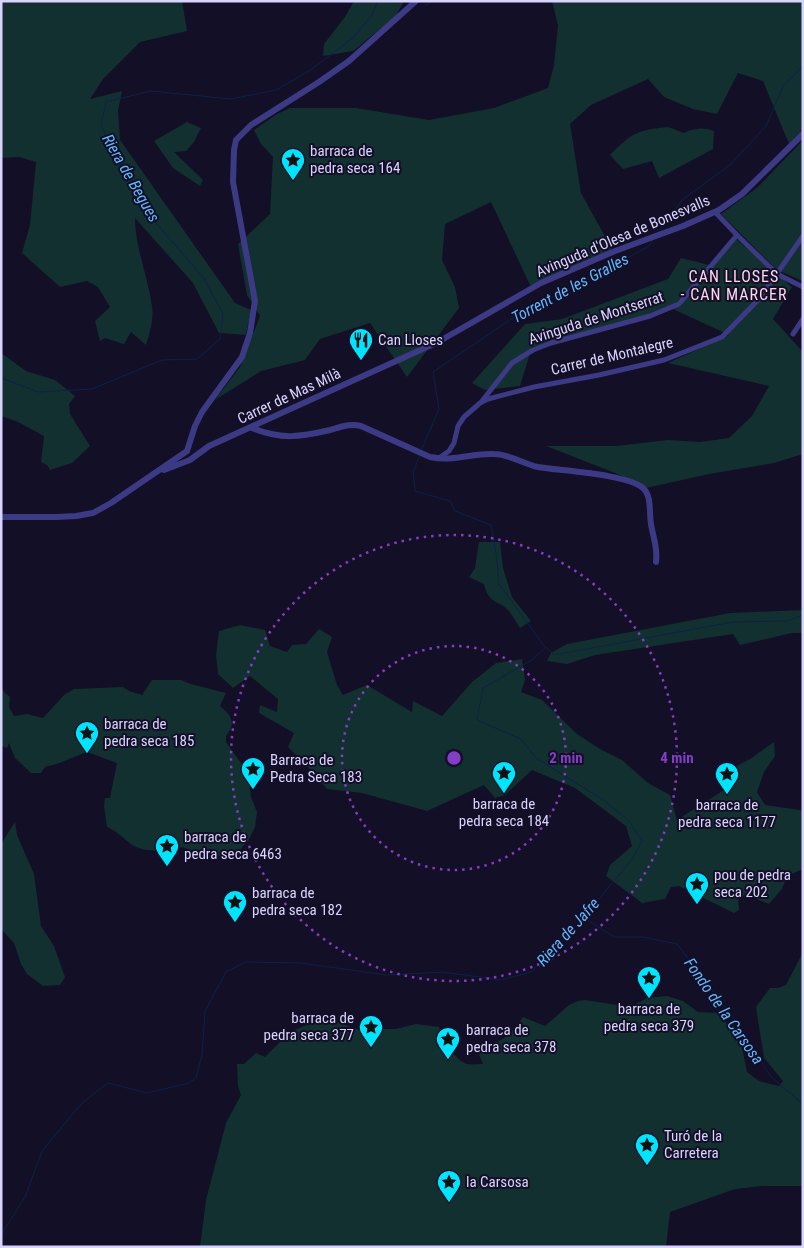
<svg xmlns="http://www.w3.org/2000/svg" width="804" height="1248" font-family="'Roboto Condensed',sans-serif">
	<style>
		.green { fill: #12302f }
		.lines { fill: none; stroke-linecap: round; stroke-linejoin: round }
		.stream { stroke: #0c2248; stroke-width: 1 }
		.minor { stroke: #3d3a85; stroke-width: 5 }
		.tertiary { stroke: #3d3a85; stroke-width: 6 }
		.ring { fill: none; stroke: #843dc5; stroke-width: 2.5; stroke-dasharray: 2.5 5 }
		.labels { text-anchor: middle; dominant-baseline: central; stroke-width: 4; stroke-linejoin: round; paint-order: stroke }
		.poi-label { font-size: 15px; fill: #d9d4ff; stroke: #130f26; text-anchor: start }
		.street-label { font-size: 15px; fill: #d9d4ff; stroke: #130f26 }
		.water-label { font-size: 16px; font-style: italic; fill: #62b6ff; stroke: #130f26 }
		.neighbourhood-label { font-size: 16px; letter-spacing: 1px; fill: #ffd6f0; stroke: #130f26 }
		.centre { fill: #843dc5; stroke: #130f26; stroke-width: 2.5 }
		.ring-label { font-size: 15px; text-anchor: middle; font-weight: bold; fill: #843dc5; stroke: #130f26; stroke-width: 4; stroke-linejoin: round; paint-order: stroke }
	</style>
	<rect width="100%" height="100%" fill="#130f26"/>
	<g class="green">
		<path d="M1 1H182L187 31 140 42 103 79 90 99 122 91 118 111 120 140 235 303 251 310 246 335 219 333 193 283 135 218C135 247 148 277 152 306 154 319 150 332 146 345L131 332 124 344 105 338 100 341 95 321 110 307 98 287 87 281 60 287 22 253 30 225 36 162 19 157 1 158Z"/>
		<polygon points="354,1 404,1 395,17 353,51 323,56 324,44 345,17"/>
		<polygon points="552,1 803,1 803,129 789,144 763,81 738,73 717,114 693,109 664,97 648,79 591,105 570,124 581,193 612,249 531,287 491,202 445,224 442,260 455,287 459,308 407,377 370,323 320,339 305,360 261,371 215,400 240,367 260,316 247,295 238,244 270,214 273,157 261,144 254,130 277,114 290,108 356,108 429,120 494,108 548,88 554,65 558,25"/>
		<polygon points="187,122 201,128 194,142 186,151 174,152 203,180 200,186 173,168 154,141"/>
		<path d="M668 127 684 133C694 128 704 127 714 131L713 149 659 178 652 161 623 169 610 155C632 133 636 130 668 127Z"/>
		<polygon points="803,140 803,281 777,270 721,214 758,187"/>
		<polygon points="736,239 792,287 773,319 803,352 803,454 774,463 709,474 646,488 615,473 546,446 616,446 668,440 700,442 729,438 752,416 769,386 668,363 729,335 673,309 532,347 520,386 485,390 472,383 525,324 562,319 668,279 681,258 713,266"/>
		<polygon points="1,353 26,371 55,380 75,396 69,404 70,414 90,446 72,463 50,470 47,465 41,462 44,436 18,422 1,416"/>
		<path d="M479 542H500L503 568 512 597 531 621 520 628C516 622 513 616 508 610 497 599 489 605 484 584L469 577 475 568Z"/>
		<polygon points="803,610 803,633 792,633 740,645 733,634 595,655 567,664 547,661 551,653 567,644 730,613"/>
		<polygon points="240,625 265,630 270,646 287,652 292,645 306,644 319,629 332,637 327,652 337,685 343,695 367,685 412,712 413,701 442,716 472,682 496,663 522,659 525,680 521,692 542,700 577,734 600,749 622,760 648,783 670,795 677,820 727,788 735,767 750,759 774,742 775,756 764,772 757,792 765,805 800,810 803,812 803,869 787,876 782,889 769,904 746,895 738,898 739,910 734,913 679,886 671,887 665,899 642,903 606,876 610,865 632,846 626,826 575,788 532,770 505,795 495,798 484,785 427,811 362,793 327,789 306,765 288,747 294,733 259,713 260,705 277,712 278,699 250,676 233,688 218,674 216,655 219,631"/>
		<path d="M152 680H181L191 684 226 693 220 706C231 715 237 723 226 736V742L248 773 251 797 257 812 255 827 248 841 236 854C215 858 202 856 183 847 171 850 148 853 136 847 126 842 119 832 107 827L104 806 105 798H110L117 763 90 753H84L57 764 45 767 41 773H31L15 758 9 743 7 748 1 746V688L5 693 10 697 9 707 14 716 27 714 43 718 64 695 74 689 123 687 129 691 142 695Z"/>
		<polygon points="15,822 17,835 34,874 41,926 54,946 65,977 60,985 43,986 27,974 21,964 14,943 1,929 1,844"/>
		<path d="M803 952V1186H762L735 1189 670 1212 666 1247H200L206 1200 226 1123 241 1095 238 1086 237 1064H244L256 1053 265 1057 287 1035 299 1028 312 1023 333 1021 363 1031 376 1029H396L416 1024 439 1027C442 1039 455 1060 467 1064 472 1065 479 1064 483 1064L479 1055C486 1045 490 1046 499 1041 510 1035 516 1027 523 1017L545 1026 569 1005 578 1001 585 1000 630 1007 647 998 667 996 683 1001 698 1012 717 1013 727 1024 742 1047 747 1072 759 1081 779 1086 783 1081 764 1058 756 1007 770 988H778L786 985Z"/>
	</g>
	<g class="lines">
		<g class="stream">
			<polyline points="425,6 431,1"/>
			<polyline points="658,233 682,200 731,164 766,126 783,86 803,66"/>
			<polyline points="1,378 38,392 92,389 162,360 197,359 220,339 223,314 203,277 150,216 101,126 106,102 151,91 231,99 276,90 309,71 353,38 372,15 378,1"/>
			<polyline points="421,451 439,409 433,372 523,311 597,275 649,246 653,240"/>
			<polyline points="420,455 413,472 415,491 450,501 455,511 491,525 496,552 499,584 545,647"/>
			<polyline points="583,917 614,937 643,937 677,944 733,1017 771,1077 803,1104"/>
			<polyline points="1,1235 25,1197 42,1151 81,1104 105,1085 108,1083 147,1093 189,1083 196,1078 202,1055 205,1011 226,972 245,962 301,963 386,975 443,972 501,980 531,972 566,938 633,858 642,841 629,821 602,799 536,758 521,739 477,720 483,688 532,660 546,647 554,655 733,622 787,621 803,615"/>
		</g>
		<g class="minor">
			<polyline points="737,235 777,274 803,287"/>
			<polyline points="793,334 803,319"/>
			<polyline points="482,401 512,363 533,350 551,343 650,316 679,304 737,235 715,212"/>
			<polyline points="439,458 449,451 454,443 458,426 464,417 480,403 488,399 534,387 599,375 664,360 722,337 760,298 803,236"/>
		</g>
		<g class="tertiary">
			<path d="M252 428C281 440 300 437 330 430 341 427 350 423 361 426L430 457C454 462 471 453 494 454 509 454 524 464 538 467 561 471 627 474 643 488 652 496 649 513 651 524 653 537 658 548 656 562"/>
			<polyline points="164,470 190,460 209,446 438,342 541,283 615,251 683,226 719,210 742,194 803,134"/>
			<polyline points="1,517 57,517 76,516 93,513 111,503 187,451 195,426 202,412 242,357 250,333 255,301 233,182 234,150 236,140 251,125 319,82 349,61 416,1"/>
		</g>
	</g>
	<g class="ring">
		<circle cx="454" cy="758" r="112"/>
		<circle cx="454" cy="758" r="223"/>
	</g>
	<defs>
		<g id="sight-pin" transform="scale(1.25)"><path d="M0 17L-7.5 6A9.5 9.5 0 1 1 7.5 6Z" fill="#00e5ff" stroke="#130f26"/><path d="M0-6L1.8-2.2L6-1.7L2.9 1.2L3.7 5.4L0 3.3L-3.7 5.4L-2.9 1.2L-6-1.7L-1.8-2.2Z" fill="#111"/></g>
		<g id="restaurant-pin" transform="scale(1.25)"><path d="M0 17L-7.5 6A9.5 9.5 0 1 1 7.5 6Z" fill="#00e5ff" stroke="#130f26"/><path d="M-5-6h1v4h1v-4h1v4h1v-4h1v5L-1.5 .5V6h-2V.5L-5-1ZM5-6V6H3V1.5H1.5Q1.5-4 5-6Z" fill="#111"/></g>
	</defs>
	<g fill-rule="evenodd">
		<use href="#sight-pin" x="293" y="160"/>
		<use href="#restaurant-pin" x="361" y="340"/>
		<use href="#sight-pin" x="87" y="733"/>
		<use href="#sight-pin" x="253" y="769"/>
		<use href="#sight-pin" x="504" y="773"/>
		<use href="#sight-pin" x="727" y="774"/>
		<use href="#sight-pin" x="167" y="846"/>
		<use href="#sight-pin" x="697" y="884"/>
		<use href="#sight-pin" x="235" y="902"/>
		<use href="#sight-pin" x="649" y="978"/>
		<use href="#sight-pin" x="371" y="1027"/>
		<use href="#sight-pin" x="448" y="1039"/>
		<use href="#sight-pin" x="647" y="1145"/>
		<use href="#sight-pin" x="449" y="1182"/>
	</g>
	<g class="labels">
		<g class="poi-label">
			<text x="310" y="151">barraca de<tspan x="310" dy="17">pedra seca 164</tspan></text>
			<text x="378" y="340">Can Lloses</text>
			<text x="104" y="724">barraca de<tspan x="104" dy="17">pedra seca 185</tspan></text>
			<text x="270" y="760">Barraca de<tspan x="270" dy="17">Pedra Seca 183</tspan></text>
			<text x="504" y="804" text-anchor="middle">barraca de<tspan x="504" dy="17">pedra seca 184</tspan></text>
			<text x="727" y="805" text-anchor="middle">barraca de<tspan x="727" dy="17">pedra seca 1177</tspan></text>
			<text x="184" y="837">barraca de<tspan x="184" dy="17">pedra seca 6463</tspan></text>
			<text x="714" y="875">pou de pedra<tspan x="714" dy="17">seca 202</tspan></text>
			<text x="252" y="893">barraca de<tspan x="252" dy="17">pedra seca 182</tspan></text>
			<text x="649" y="1009" text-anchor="middle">barraca de<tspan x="649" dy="17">pedra seca 379</tspan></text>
			<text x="354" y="1018" text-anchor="end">barraca de<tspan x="354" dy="17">pedra seca 377</tspan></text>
			<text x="466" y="1030">barraca de<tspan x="466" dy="17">pedra seca 378</tspan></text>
			<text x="664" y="1136">Turó de la<tspan x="664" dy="17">Carretera</tspan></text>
			<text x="466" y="1182">la Carsosa</text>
		</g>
		<g class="street-label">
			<text transform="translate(623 236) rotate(-23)">Avinguda d'Olesa de Bonesvalls</text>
			<text transform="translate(596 318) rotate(-18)">Avinguda de Montserrat</text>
			<text transform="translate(612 356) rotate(-13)">Carrer de Montalegre</text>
			<text transform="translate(289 396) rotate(-25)">Carrer de Mas Milà</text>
		</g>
		<g class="water-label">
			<text transform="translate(131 178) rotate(60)">Riera de Begues</text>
			<text transform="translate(570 288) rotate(-28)">Torrent de les Gralles</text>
			<text transform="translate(568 932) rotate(-48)">Riera de Jafre</text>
			<text transform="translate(724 1011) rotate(55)">Fondo de la Carsosa</text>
		</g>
		<g class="neighbourhood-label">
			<text x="734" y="276">CAN LLOSES<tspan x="734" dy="18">- CAN MARCER</tspan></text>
		</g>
	</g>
	<circle cx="454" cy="758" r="8" class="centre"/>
	<g class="ring-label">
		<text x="566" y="763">2 min</text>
		<text x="677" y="763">4 min</text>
	</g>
	<rect width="804" height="1248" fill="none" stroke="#d9d4ff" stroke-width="5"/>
</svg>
